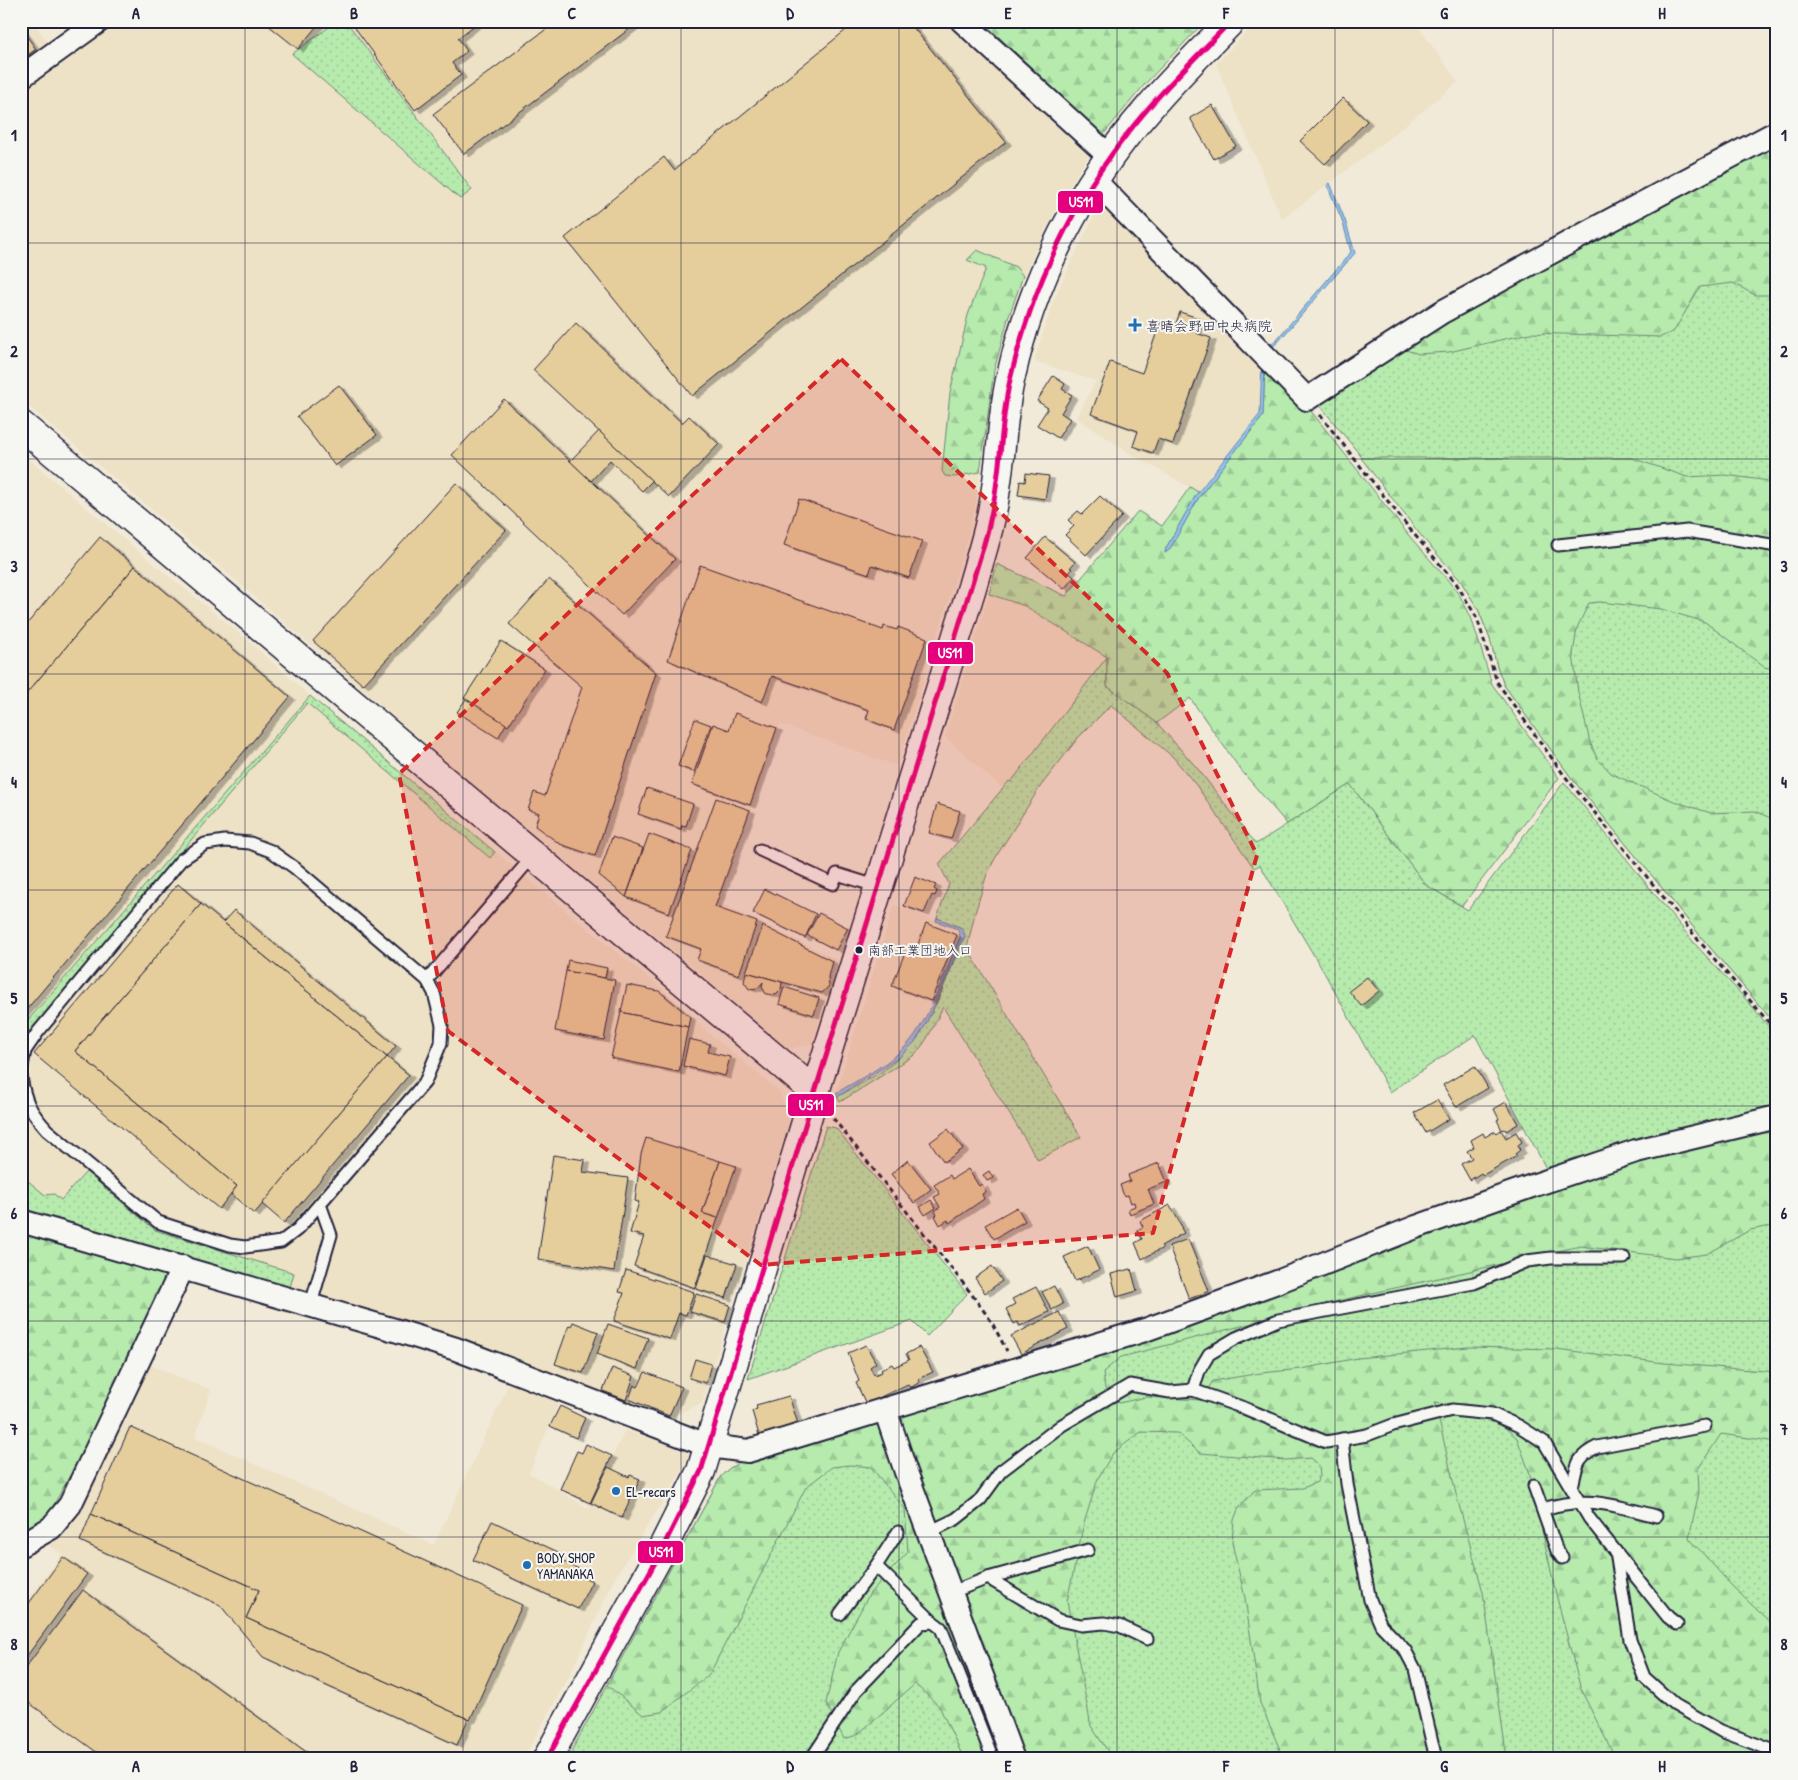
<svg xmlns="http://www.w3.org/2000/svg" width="1798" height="1780" font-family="'Patrick Hand','Klee One',sans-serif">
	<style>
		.built { fill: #ede1c6 }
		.grass { fill: url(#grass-dots); stroke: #6c8674 }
		.forest { fill: url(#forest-firs); stroke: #6c8674 }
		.water { fill: #91c3ed; stroke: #6583a6 }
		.building { fill: #e5cd9c; stroke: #22223b; filter: url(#shadow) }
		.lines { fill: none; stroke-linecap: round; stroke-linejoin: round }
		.lane-casing { stroke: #22223b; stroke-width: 15 }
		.street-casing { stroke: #22223b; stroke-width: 26 }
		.secondary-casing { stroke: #22223b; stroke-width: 31 }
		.path { stroke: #22223b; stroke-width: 3; stroke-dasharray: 5 4; stroke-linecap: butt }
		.lane { stroke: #f6f6f2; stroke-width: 11 }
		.street { stroke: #f6f6f2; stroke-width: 22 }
		.secondary { stroke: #f6f6f2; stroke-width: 28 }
		.bus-1-casing { stroke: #f6f6f2; stroke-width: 9 }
		.bus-1 { stroke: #e5007d; stroke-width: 5 }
		.marked { fill: #d62828; fill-opacity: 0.2; stroke: #d62828; stroke-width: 4; stroke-dasharray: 10 6; stroke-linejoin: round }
		.grid { fill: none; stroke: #22223b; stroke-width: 1; stroke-opacity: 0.55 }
		.poi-dot { fill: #1f6fb2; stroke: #f6f6f2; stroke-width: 2 }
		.bus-dot { fill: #22223b; stroke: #f6f6f2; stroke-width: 2 }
		.labels { text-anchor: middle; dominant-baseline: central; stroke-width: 4; stroke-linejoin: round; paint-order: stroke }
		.bus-label { font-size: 13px; fill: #22223b; stroke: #f6f6f2; text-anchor: start }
		.poi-label { font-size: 14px; fill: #22223b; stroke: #f6f6f2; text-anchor: start }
		.line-badge { stroke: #f6f6f2; stroke-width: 2 }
		.badge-label { font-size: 14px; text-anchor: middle; font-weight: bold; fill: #fff }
		.neatline { fill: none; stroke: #22223b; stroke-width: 2 }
		.grid-label { font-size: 16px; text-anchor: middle; font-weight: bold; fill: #22223b }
	</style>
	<defs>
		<pattern id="grass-dots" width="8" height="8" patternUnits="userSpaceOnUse" patternTransform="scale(1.25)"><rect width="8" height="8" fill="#b6ebad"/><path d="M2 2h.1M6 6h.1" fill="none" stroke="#9cc996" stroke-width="1.8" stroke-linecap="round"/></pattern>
		<pattern id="forest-firs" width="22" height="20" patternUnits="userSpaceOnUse" patternTransform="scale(1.25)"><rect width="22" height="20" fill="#b6ebad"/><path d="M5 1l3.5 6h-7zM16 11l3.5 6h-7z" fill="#9cc996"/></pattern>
		<filter id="shadow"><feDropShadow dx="5.5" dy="3" stdDeviation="0" flood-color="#0004"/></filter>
	</defs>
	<rect width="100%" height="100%" fill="#f1ead8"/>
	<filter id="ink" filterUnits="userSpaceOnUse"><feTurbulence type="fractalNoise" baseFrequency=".02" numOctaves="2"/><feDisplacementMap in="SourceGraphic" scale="10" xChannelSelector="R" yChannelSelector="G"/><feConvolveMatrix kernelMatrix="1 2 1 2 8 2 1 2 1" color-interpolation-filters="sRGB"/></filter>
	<g filter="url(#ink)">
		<g class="built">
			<polygon points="21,21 32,21 53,48 21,71"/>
			<polygon points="109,21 337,21 293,54 472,189 346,21 943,21 1088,156 1055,211 1023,276 1008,319 994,370 975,507 967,541 897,766 780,724 720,903 838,960 812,1044 789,1049 680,956 429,747 212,560 21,400 21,84"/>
			<polygon points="1257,21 1414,21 1458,82 1380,145 1282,219 1216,64"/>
			<polygon points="1105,201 1262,362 1260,414 1198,492 1131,454 1077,418 1096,381 1034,361 1053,302 1060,286 1092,220"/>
			<polygon points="21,453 144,556 245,638 310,696 572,916 660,987 692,1016 692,1019 780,1092 789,1121 702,1403 668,1418 524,1362 393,1316 21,1208"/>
			<polygon points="989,594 1025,606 1107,657 1011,783 1009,782 1003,789 945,737"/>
			<polygon points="894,905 958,929 960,937 925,1018 918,1032 906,1046 892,1057 836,1093"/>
			<polygon points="150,1365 211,1390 195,1437 434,1545 509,1384 559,1402 529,1473 588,1508 625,1430 686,1452 689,1457 674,1484 615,1577 569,1676 523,1759 21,1759 21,1610 62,1554 48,1544 62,1535 73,1517 126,1420"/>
		</g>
		<g class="grass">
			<polygon points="337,21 346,21 472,190 460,199 292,54"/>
			<polygon points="1777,139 1777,1026 1702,938 1658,883 1573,780 1504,685 1497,666 1490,639 1478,609 1457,575 1318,403 1414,336"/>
			<path d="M1107 657V686L1157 723 1198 769 1256 844 1350 784 1426 885 1468 910 1564 782 1696 945 1752 1006 1777 1037V1108L1548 1172 1475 1035 1390 1092 1325 974 1260 865 1254 868 1196 785 1173 757 1111 705 1078 738 1040 787 997 855 987 874 975 913 967 948 1081 1137 1038 1160 943 1007C934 1024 928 1042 913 1056L840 1102 837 1097C858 1085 885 1072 902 1055 932 1026 948 974 965 936L962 928 937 918 949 884 939 864 1009 781 1011 782Z"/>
			<polygon points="310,696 495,852 490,858 307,703 21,1041 21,1028"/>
			<polygon points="826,1126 836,1128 967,1294 927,1336 912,1321 748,1379"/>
			<polygon points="1777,1126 1777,1759 1021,1759 902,1419"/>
			<polygon points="86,1172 155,1230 294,1273 290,1287 21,1208 21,1175 45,1195 54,1194 61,1200"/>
			<polygon points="877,1424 1004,1759 567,1759 721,1476 730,1468"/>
		</g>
		<g class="forest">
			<polygon points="982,21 1205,21 1144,85 1103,135"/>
			<polygon points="1777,139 1777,295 1755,295 1733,283 1700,287 1674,331 1661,337 1530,333 1449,352 1419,354 1396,347"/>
			<polygon points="977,250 1016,267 1023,276 1008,319 994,370 980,472 954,477 945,476 942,471 950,393 968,315 986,268 967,260"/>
			<polygon points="1265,364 1300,397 1411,538 1446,578 1460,596 1471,617 1492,684 1559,778 1462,906 1426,885 1350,784 1287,824 1240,769 1190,698 1157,723 1107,686 1107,657 1025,606 989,594 997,564 1066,596 1138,511 1162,526 1190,487 1198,492 1166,548 1165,553 1169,550 1180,531 1199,497 1263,416"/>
			<polygon points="1361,458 1632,458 1687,477 1725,475 1777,482 1777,669 1764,667 1705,622 1661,609 1600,602 1589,603 1577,628 1573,654 1578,692 1590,742 1597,758 1612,774 1676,802 1711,813 1755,811 1777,821 1777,1026 1702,938 1658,883 1573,780 1527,717 1504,685 1497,666 1490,639 1478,609 1460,580 1422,537"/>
			<polygon points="1777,1126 1777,1225 1750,1230 1707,1254 1676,1258 1580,1246 1342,1300 1121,1357 1103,1372 1105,1389 1119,1403 1146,1397 1201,1400 1213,1381 1261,1373 1301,1369 1358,1358 1468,1347 1556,1349 1664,1363 1777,1372 1777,1442 1721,1434 1698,1469 1699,1492 1689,1538 1732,1586 1777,1629 1777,1759 1616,1759 1581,1690 1556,1594 1529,1471 1517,1438 1483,1409 1435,1403 1456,1494 1483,1592 1507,1759 1284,1759 1260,1703 1245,1598 1232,1543 1234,1520 1239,1507 1255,1490 1303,1488 1317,1482 1320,1476 1319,1465 1311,1458 1286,1460 1200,1453 1177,1433 1141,1432 1113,1453 1098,1478 1084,1523 1067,1601 1091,1726 1113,1759 1021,1759 927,1502 901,1424 906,1411 1674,1150"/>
			<polygon points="21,1232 164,1271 167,1276 105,1412 47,1517 40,1524 21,1533"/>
			<polygon points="869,1421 877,1424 882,1429 1004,1759 964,1759 939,1706 915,1684 857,1735 844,1739 826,1703 838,1652 870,1593 908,1552 905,1509 871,1467 850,1465 832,1467 806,1487 709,1675 661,1712 643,1715 607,1685 721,1476 730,1468 744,1459"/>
		</g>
		<g class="water">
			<polygon points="1330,183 1345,220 1355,253 1278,342 1268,350 1266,349 1277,339 1351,252 1342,220 1327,185"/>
			<polygon points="1262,362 1265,364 1263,416 1199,497 1180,531 1169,550 1165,553 1166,548 1196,495 1260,414"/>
			<path d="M937 918 962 928 965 936 925 1026 915 1042 900 1057 834 1099 836 1093C859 1079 886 1066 906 1046 929 1022 946 969 960 937L958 929 936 921Z"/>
		</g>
		<g class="building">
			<polygon points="263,21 321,21 298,49"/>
			<polygon points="350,21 480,21 458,38 467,51 452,63 461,75 415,110"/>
			<polygon points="557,21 640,21 464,154 433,114"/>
			<polygon points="857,21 908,21 1006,142 692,396 565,238 664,157 674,170"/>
			<polygon points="21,28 36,49 21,60"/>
			<polygon points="1343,98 1367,121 1325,164 1300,141"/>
			<polygon points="1212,105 1236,146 1214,159 1190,118"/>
			<polygon points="1180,312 1201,319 1196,333 1211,338 1173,444 1158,439 1153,453 1133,446 1138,431 1091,414 1110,362 1142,373 1161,321 1175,326"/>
			<polygon points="576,323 682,423 689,416 719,444 669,497 533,370"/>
			<polygon points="1053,376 1065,384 1062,389 1072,395 1061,413 1070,419 1058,438 1037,425 1048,408 1037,401"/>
			<polygon points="339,385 377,435 335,466 297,416"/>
			<polygon points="504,399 675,559 622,615 452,455"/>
			<polygon points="599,431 652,481 642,491 610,460 591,481 570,461"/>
			<polygon points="1026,473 1049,476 1045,499 1018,495 1020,481 1025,482"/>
			<polygon points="456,483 506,530 363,685 313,641"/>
			<polygon points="1100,496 1122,516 1086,555 1065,535 1074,526 1068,520 1078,511 1082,514"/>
			<polygon points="799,499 922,541 909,578 872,565 869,574 784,545"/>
			<polygon points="100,537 135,566 21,700 21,631"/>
			<polygon points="1045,537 1075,562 1070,568 1072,569 1069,573 1074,577 1064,589 1027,558"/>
			<polygon points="700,565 883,630 884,626 897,630 898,627 927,638 894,730 866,719 869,710 772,676 762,702 668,660"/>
			<polygon points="135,566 290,697 21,1016 21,700"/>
			<polygon points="549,579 656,673 595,856 560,844 535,826 539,813 528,810 534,792 545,796 582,687 509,624"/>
			<polygon points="501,641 545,669 508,726 464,698"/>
			<polygon points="466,699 506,724 498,738 457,712"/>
			<polygon points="735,713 777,728 750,805 692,784 713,724 729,730"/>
			<polygon points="695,719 711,725 694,772 678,766"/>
			<polygon points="647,788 693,804 686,826 682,825 681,829 638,814"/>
			<polygon points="716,798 750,810 715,907 757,922 739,975 697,960 701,949 666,936"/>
			<polygon points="937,804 960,811 951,839 929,833"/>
			<polygon points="649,834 692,850 669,913 626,897"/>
			<polygon points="612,837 643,848 626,897 599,875"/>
			<polygon points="915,877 936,885 934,889 937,891 935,896 932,895 924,913 904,906"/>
			<polygon points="178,884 201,904 75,1051 237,1186 219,1209 34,1054"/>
			<polygon points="765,889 816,914 805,938 753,913"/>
			<polygon points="201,904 387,1057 254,1214 231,1194 237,1186 75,1051"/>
			<polygon points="234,910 396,1046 387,1057 223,922"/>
			<polygon points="819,913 848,928 836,950 807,935"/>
			<polygon points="926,923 957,935 931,1001 892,986 905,952 914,955"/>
			<polygon points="763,926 832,961 828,977 829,986 822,993 746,972"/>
			<polygon points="568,960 607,968 605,978 566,971"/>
			<polygon points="566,971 615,980 604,1040 555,1031"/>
			<polygon points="746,972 782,982 781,990 776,995 766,994 762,987 763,982 758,988 749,989 744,982"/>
			<polygon points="1367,977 1379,991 1361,1006 1349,991"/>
			<polygon points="627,985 659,991 690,1017 688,1027 621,1012"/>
			<polygon points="784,987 819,998 814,1015 779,1004"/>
			<polygon points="621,1012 688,1027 679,1072 611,1058"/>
			<polygon points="689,1039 710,1044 708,1052 730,1057 725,1076 683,1066"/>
			<polygon points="387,1057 409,1075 284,1223 262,1204"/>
			<polygon points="1475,1066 1488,1088 1456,1107 1443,1085"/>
			<polygon points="1437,1100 1449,1119 1426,1133 1414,1113"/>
			<polygon points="1506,1102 1518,1124 1506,1131 1505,1129 1502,1130 1497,1120 1499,1119 1494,1109"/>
			<polygon points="948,1129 963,1149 944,1162 930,1142"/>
			<polygon points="1501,1130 1506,1138 1516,1132 1522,1142 1518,1145 1520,1150 1515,1154 1517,1156 1483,1175 1481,1173 1470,1180 1461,1164 1472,1158 1467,1151 1474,1147 1471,1140 1483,1133 1485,1137 1495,1131 1497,1133"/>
			<polygon points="646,1138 720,1161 702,1213 718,1218 695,1288 634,1266 644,1236 630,1233 639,1202 635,1201 641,1154"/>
			<polygon points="553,1155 585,1160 583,1172 628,1178 614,1271 538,1259"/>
			<polygon points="908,1160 931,1189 914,1203 891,1174"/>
			<polygon points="720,1161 736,1166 718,1218 702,1213"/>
			<polygon points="1159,1163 1167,1182 1148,1189 1154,1204 1130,1214 1128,1209 1135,1206 1134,1202 1131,1203 1128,1195 1124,1196 1120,1185 1130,1181 1128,1175"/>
			<polygon points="968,1169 979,1186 982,1184 986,1192 982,1194 984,1199 949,1223 948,1220 940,1225 935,1216 937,1215 935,1211 940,1207 934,1197 940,1194 934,1185 950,1175 952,1179"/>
			<polygon points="989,1171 993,1178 987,1181 983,1175"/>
			<polygon points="931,1200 936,1208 925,1215 920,1207"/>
			<polygon points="1170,1205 1182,1227 1181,1228 1184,1233 1161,1246 1163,1248 1142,1259 1135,1243 1142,1239 1137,1230 1143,1227 1140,1221"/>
			<polygon points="1017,1207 1025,1221 994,1239 985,1225"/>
			<polygon points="1188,1239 1209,1291 1189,1299 1169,1246"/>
			<polygon points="1088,1246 1099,1270 1075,1281 1064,1257"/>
			<polygon points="707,1255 737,1264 726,1298 696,1289"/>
			<polygon points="992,1266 1002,1281 985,1293 975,1278"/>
			<polygon points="1131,1269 1137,1291 1117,1297 1111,1274"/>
			<polygon points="626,1270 694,1292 686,1315 679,1313 670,1339 614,1321 624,1293 619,1292"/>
			<polygon points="1054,1286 1063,1304 1052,1310 1042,1292"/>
			<polygon points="1036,1287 1049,1312 1020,1326 1018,1322 1014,1324 1006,1309 1015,1304 1012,1299"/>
			<polygon points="696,1294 730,1305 725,1322 690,1312"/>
			<polygon points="1059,1312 1068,1329 1021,1354 1011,1336"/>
			<polygon points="573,1322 598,1332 583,1373 555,1364 569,1325 571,1326"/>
			<polygon points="608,1324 648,1338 637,1369 597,1354"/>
			<polygon points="866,1345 876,1363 870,1367 874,1375 882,1372 881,1370 892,1364 894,1367 909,1360 906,1354 919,1347 933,1372 918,1379 920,1382 910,1388 908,1384 866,1404 856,1383 859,1381 848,1353"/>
			<polygon points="695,1359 711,1364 706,1383 689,1378"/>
			<polygon points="612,1368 634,1376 626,1400 603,1391"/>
			<polygon points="645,1372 682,1387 669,1416 629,1399 634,1385 638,1387"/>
			<polygon points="789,1396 798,1424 759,1435 752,1411 757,1409 756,1405"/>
			<polygon points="560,1406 585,1418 576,1438 550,1426"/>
			<polygon points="130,1427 522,1605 470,1720 246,1618 259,1590 91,1514"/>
			<polygon points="586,1444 612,1456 590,1503 560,1489 577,1451 582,1453"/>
			<polygon points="608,1467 629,1477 630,1475 640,1479 622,1518 591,1503"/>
			<polygon points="91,1514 259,1590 246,1618 468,1719 457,1745 263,1657 220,1605 80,1541"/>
			<polygon points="492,1521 558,1552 555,1558 581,1570 579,1575 592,1581 578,1609 473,1560"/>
			<polygon points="63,1557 87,1574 21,1664 21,1614"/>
			<polygon points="83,1590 316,1759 106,1759 21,1697 21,1674"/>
		</g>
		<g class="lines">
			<g class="lane-casing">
				<g id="lane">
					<polyline points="1558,545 1687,531 1777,546"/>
					<polyline points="760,850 833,884 837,874 879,887"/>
					<polyline points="427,980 533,856"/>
					<path d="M21 1071 25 1051 38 1032 181 860 205 844 225 841 250 843 271 851 295 868 427 980 434 993 442 1025 441 1043 425 1082 298 1229 281 1242 245 1247 230 1245 158 1222 47 1130C30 1111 25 1102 21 1077"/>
					<polyline points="311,1304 331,1235 320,1204"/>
					<polyline points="1193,1390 1199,1371 1209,1354 1236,1338 1278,1320 1474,1283 1527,1261 1551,1258 1624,1258"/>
					<polyline points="1342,1439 1347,1484 1370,1600 1381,1625 1405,1650 1415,1669 1436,1759"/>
					<polyline points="1534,1486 1557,1551 1562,1558"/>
					<path d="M1572 1487C1577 1466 1576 1457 1597 1447L1705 1426"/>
					<path d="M1543 1509C1588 1495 1612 1505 1656 1516"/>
					<polyline points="929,1532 956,1519 980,1500 1001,1471 1062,1425 1130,1385 1170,1392 1193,1390 1244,1408 1326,1442 1367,1435 1393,1425 1452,1410 1492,1414 1519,1426 1544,1442 1589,1518 1616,1552 1630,1640 1644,1677 1675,1705 1721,1731 1777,1752"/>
					<polyline points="1617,1553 1668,1617 1677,1624"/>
					<polyline points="876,1566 933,1622"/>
					<polyline points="988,1578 1088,1550"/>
					<polyline points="952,1592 988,1578 1058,1620 1081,1625 1104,1623 1120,1626 1147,1639"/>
					<polyline points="840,1614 876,1566 898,1532"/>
					<polyline points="811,1759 856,1691 921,1623 933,1622 941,1628 993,1759"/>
				</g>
			</g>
			<g class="street-casing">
				<g id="street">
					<polyline points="962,21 1110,157"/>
					<polyline points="21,77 99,21"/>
					<polyline points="1094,180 1307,399 1442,312 1594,229 1777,132"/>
					<polyline points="21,1221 398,1331 456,1349 709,1446 748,1451 1145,1330 1277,1282 1416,1227 1529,1187 1636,1151 1777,1117"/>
					<polyline points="885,1409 906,1472 1013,1759"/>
					<polyline points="21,1545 51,1528 70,1505 183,1267"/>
				</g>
			</g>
			<g class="secondary-casing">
				<g id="secondary">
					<polyline points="21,425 815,1092"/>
					<path d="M547 1759 658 1557 701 1471 815 1092 972 587C981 555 992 522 996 488 1002 451 1002 412 1011 376 1033 277 1081 185 1148 109 1174 78 1203 50 1231 21"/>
				</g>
			</g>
			<g class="path">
				<polyline points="1320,415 1413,533 1456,583 1477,618 1497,682 1564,775 1700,942 1777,1032"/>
				<polyline points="833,1118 970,1292 991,1321 1007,1351"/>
			</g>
			<use href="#lane" class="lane"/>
			<use href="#street" class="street"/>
			<use href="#secondary" class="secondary"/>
			<g class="bus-1-casing">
				<path id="bus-1" d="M547 1759 658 1557 701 1471 815 1092 982 551C990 525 995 499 998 473 1002 440 1003 407 1011 376 1032 289 1069 209 1124 138 1156 96 1194 59 1231 21"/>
			</g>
			<use href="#bus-1" class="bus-1"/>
		</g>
	</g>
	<path class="marked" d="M841 359 1167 673 1257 855 1153 1233 761 1265 448 1031 399 774 686 501Z"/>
	<path class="grid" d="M245 21V1759M463 21V1759M681 21V1759M899 21V1759M1117 21V1759M1335 21V1759M1553 21V1759M21 243H1777M21 459H1777M21 674H1777M21 890H1777M21 1106H1777M21 1321H1777M21 1537H1777"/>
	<g class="poi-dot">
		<path d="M1132.5 317.5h5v5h5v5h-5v5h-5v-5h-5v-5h5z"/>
		<circle cx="616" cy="1491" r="5"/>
		<circle cx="527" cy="1565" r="5"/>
	</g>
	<circle class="bus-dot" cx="859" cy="950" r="4.5"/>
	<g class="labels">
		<g class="bus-label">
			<text x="868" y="950">南部工業団地入口</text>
		</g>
		<g class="poi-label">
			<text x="1146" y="325">喜晴会野田中央病院</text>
			<text x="626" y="1491">EL-recars</text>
			<text x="537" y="1557">BODY SHOP<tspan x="537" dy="16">YAMANAKA</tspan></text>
		</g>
	</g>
	<g class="line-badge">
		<rect x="1057" y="190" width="47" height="24" rx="5" fill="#e5007d"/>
		<rect x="927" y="641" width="47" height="24" rx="5" fill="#e5007d"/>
		<rect x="787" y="1093" width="48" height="24" rx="5" fill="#e5007d"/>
		<rect x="637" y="1540" width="47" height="24" rx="5" fill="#e5007d"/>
	</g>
	<g class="badge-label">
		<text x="1081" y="207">US11</text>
		<text x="950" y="658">US11</text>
		<text x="811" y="1110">US11</text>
		<text x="661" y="1557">US11</text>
	</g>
	<rect width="1798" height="1780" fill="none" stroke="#f6f6f2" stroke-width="55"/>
	<rect x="28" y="28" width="1742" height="1724" class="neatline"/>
	<g class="grid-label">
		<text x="136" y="19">A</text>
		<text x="354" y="19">B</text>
		<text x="572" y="19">C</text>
		<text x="790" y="19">D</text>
		<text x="1008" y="19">E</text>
		<text x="1226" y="19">F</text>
		<text x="1444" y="19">G</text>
		<text x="1662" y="19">H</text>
		<text x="14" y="141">1</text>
		<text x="1784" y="141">1</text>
		<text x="14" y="357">2</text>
		<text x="1784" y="357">2</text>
		<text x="14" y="572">3</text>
		<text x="1784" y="572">3</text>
		<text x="14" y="788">4</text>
		<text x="1784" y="788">4</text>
		<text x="14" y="1004">5</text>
		<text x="1784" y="1004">5</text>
		<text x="14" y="1219">6</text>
		<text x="1784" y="1219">6</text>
		<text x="14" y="1435">7</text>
		<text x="1784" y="1435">7</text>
		<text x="14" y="1650">8</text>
		<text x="1784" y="1650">8</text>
		<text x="136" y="1772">A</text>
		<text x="354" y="1772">B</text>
		<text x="572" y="1772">C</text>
		<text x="790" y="1772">D</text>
		<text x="1008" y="1772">E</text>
		<text x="1226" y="1772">F</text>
		<text x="1444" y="1772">G</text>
		<text x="1662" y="1772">H</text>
	</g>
</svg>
